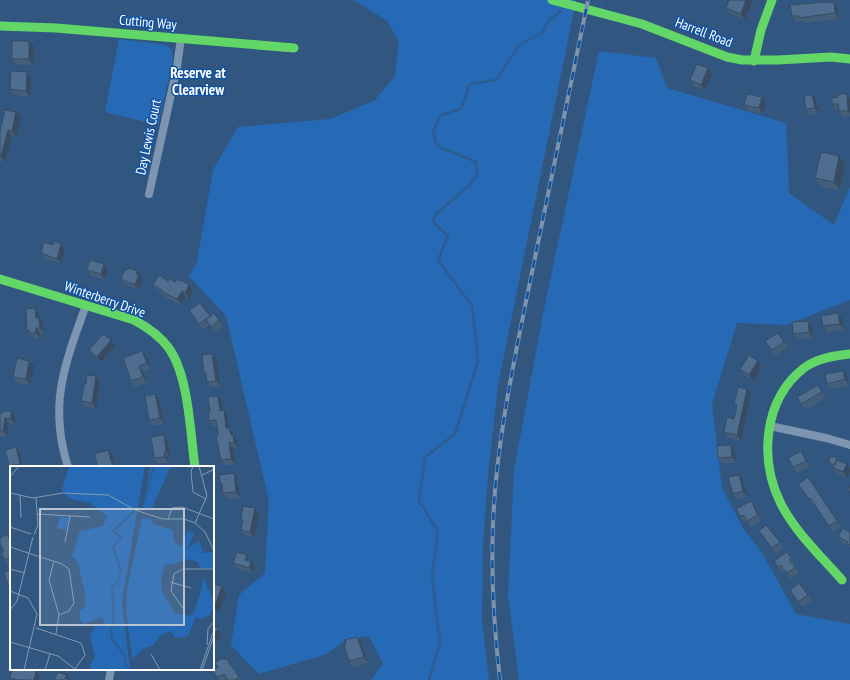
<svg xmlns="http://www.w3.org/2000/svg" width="850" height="680" font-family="'PT Sans Narrow',sans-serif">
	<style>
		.green { fill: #266ab6 }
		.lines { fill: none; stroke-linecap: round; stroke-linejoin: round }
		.stream { stroke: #2d5c93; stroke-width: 2.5 }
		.street { stroke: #7d95b0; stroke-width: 8 }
		.fast { stroke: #63d668; stroke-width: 9 }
		.rail-casing { stroke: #7c94af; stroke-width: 4 }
		.rail { stroke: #1153a0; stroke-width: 2.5; stroke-dasharray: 8; stroke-linecap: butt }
		.wall { fill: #445e7a }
		.shaded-wall { fill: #374c63 }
		.building { fill: #4f6d8e; stroke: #374c63 }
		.labels { text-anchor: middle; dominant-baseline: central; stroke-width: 3; stroke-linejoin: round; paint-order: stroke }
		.street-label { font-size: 14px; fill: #fff; stroke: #1153a0 }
		.neighbourhood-label { font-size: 15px; font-weight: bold; fill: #fff; stroke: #1153a0 }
		.inset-river { fill: none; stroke: #2d5c93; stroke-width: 2 }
		.inset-road { fill: none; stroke: #839ab3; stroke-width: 1 }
		.view { fill: #b7c4d3; fill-opacity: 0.15; stroke: #b7c4d3; stroke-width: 2 }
		.inset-edge { fill: none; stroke: #fff; stroke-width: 2 }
	</style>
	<rect width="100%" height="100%" fill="#315680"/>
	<g class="green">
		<polygon points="354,0 576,0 498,385 489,465 483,542 482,621 489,680 371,680 383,663 369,636 346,640 327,654 259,674 231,645 239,595 265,573 269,501 226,316 189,276 197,262 213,170 238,127 330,119 374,101 395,76 399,41 387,21"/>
		<polygon points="119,39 166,45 172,51 173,60 158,125 105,112"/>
		<polygon points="599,51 656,58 667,88 786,123 789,193 834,225 850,187 850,300 786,325 737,323 712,404 722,488 743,528 761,551 796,614 850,624 850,680 519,680 508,595 514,470 544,309"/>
	</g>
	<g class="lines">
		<g class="stream">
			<polyline points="601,6 603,0"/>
			<polyline points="429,680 440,643 432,576 438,531 419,501 425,457 455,434 478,361 472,306 438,260 448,236 433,222 436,214 470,185 477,175 476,162 437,146 433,131 441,115 461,109 470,84 496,80 520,44 542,33 549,20 561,11"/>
		</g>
		<g class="street">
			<polyline points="149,194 177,67 181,38"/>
			<polyline points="770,426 826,438 850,445"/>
			<path d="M68 467C48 404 65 364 86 305"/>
			<polyline points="109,680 111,669"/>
		</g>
		<g class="fast">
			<polyline points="552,0 642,24 727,57 742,60 778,60 831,57 850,59"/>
			<polyline points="0,26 56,28 294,48"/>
			<polyline points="754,61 761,30 772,0"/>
			<path d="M0 279 134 320C147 327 159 335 168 347 189 375 190 432 195 467"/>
			<path d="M842 580C821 556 796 533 781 504 759 460 763 400 804 368 817 358 834 356 850 354"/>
		</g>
		<g class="rail-casing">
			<path id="rail" d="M500 680C494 629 491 576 493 524 496 443 514 361 530 282 549 188 569 94 588 0"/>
		</g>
		<use href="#rail" class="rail"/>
	</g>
	<g class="wall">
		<polygon points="753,0 745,20 730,14 726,8"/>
		<polygon points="837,8 839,19 803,23 802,21 796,22 792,16"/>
		<polygon points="34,47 33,65 16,64 12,59"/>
		<polygon points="708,68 712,74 705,90 694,86 690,80"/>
		<polygon points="31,78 30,97 14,95 10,89"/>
		<polygon points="850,98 850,116 843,117 839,111 839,110 836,110 832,104"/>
		<polygon points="816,100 819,113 810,115 806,109"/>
		<polygon points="766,103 763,114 748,111 744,105"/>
		<polygon points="16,112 21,118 16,137 12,136 5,162 0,161 0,131"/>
		<polygon points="845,164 840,190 821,187 815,178"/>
		<polygon points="53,245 65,250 61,264 45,259 41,253"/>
		<polygon points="104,264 108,270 105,280 91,276 87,270"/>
		<polygon points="137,271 141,276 141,278 143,280 139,290 125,285 121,279"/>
		<polygon points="168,281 189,285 193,291 189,299 186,297 181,305 165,297 163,294 157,290 153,285"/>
		<polygon points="189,310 210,317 214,313 223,326 215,332 209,325 203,330"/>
		<polygon points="39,314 39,318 43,323 44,334 40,334 40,338 34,339 27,330"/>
		<polygon points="842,319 844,330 827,332 823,326"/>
		<polygon points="808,321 812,326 813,338 797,339 793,334"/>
		<polygon points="778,333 788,347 776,356 765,341"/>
		<polygon points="115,346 101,363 93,356 89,350"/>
		<polygon points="142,351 146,356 151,369 143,372 147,382 135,387 131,381"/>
		<polygon points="212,354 217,360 220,386 211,387 207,382 206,376 204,373"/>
		<polygon points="758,361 762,367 753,381 744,375 740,369"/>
		<polygon points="34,366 30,385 17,383 13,377"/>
		<polygon points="843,371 847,376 849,385 831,389 827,384"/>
		<polygon points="96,376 100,382 96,409 85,407 81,401 86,384"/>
		<polygon points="818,385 826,398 805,410 801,404"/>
		<polygon points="751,394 741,441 728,438 724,432 734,419 737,408 734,404"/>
		<polygon points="218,396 222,401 223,410 228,416 229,428 233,433 234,437 237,440 238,448 233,448 235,464 225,466 221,460 217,426 213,427 209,421 210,412"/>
		<polygon points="159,400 164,424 153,426 149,420"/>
		<polygon points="11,411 15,417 15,425 9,424 7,436 0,436 0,413 3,413"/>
		<polygon points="164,435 168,441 170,457 168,458 169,463 158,464 154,458"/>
		<polygon points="16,447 20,453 23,467 11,467 11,469 9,466"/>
		<polygon points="735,451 736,463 722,463 718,458"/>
		<polygon points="805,457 810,467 797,473 793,467"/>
		<polygon points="837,458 839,461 847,464 850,468 850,472 847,478 837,474 828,462"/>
		<polygon points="808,477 841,527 833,532 814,504 813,505 798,484"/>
		<polygon points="238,479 240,498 228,499 223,493 223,487 220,483"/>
		<polygon points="743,480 747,497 737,499 733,494"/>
		<polygon points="751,501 755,506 762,520 751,527 746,521 744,522 740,516"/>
		<polygon points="259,514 254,537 245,535 241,530 243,522 241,520"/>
		<polygon points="759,531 780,542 784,548 776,554"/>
		<polygon points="850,532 850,548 849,546 842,543 838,537"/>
		<polygon points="7,534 11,540 11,565 9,566 5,560 4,551"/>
		<polygon points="787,552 795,564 794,566 799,573 790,579 785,571 782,573 774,561"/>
		<polygon points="251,561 255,567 253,573 237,568 233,563"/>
		<polygon points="213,583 226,593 218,613 213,610"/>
		<polygon points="799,583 812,600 802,607 790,590"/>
		<polygon points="361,642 368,663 353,667 349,661"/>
		<polygon points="226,658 241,680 219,680 213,671 218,667 224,660"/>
		<polygon points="36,670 40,676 39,680 11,680 10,678"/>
	</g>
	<g class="shaded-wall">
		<polygon points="746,0 753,0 745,20 741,14"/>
		<polygon points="834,2 837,8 839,19 835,13"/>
		<polygon points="29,41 34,47 33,65 29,59"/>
		<polygon points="708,68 712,74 705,90 701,85"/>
		<polygon points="27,72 31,78 30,97 26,91"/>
		<polygon points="847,94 850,98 850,113 848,111"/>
		<polygon points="812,95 816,100 819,113 815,108"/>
		<polygon points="762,97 766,103 763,114 759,108"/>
		<polygon points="16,112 21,118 16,137 12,131"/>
		<polygon points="8,130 12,136 5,162 1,156"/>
		<polygon points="839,156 845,164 840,190 834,182"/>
		<polygon points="61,244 65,250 61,264 57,259"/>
		<polygon points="104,264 108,270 105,280 101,274"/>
		<polygon points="137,271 141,276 141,278 143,280 139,290 135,285"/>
		<polygon points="189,285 193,291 189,299 185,293"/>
		<polygon points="182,291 186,297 181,305 177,299"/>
		<polygon points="35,308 39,314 40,324 36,318"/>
		<polygon points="838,313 842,319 844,330 840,324"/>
		<polygon points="39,318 43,323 44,334 40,328"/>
		<polygon points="808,321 812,326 813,338 809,332"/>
		<polygon points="36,328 40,334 40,338 36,333"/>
		<polygon points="111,340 115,346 101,363 97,357"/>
		<polygon points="142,351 146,356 151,369 147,363"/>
		<polygon points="212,354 217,360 220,386 216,381"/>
		<polygon points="29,361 34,366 30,385 26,379"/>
		<polygon points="758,361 762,367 753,381 749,375"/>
		<polygon points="139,366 143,372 147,382 143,377"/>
		<polygon points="843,371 847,376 849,385 845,379"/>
		<polygon points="96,376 100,382 96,409 92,403"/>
		<polygon points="747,389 751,394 741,441 737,435"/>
		<polygon points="155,394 159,400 164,424 160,418"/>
		<polygon points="218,396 222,401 224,417 220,411"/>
		<polygon points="224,410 228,416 230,434 226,428"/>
		<polygon points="11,411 15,417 15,425 11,419"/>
		<polygon points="5,418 9,424 7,436 3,431"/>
		<polygon points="229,428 233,433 234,437 237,440 238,448 234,442 231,435"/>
		<polygon points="164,435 168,441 170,457 166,452"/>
		<polygon points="229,443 233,448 235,464 231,459"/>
		<polygon points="731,445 735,451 736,463 732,457"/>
		<polygon points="16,447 20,453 23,467 22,467 20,464"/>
		<polygon points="108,450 112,455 116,467 113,467"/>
		<polygon points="801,451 805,457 810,467 806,461"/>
		<polygon points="164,452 168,458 169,463 165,457"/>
		<polygon points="847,464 850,468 850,472 847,478 843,472"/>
		<polygon points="234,473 238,479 240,498 236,492"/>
		<polygon points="739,475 743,480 747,497 743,491"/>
		<polygon points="751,501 755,506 762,520 758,515"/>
		<polygon points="255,508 259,514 254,537 250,532"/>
		<polygon points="247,555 255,567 253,573 249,568 245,560"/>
		<polygon points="222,587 226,593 218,613 214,607"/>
		<polygon points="218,629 222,635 217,641 213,635"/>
		<polygon points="357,637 361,642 368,663 364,657"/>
		<polygon points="36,670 40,676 39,680 34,680"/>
		<polygon points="67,675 70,680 65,678"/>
	</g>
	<g class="building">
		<polygon points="729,0 746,0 741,14 726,8"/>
		<polygon points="826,2 826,3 834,2 835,13 799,18 799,16 792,16 790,5"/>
		<rect x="12" y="41" width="17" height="18"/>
		<polygon points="697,64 708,68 701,85 690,80"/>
		<polygon points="11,71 27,72 26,91 10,89"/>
		<polygon points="747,94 762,97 759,108 744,105"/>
		<polygon points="838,94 847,94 848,111 839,111 838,104 832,104 832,98 838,97"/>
		<polygon points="812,95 815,108 806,109 804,96"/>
		<polygon points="5,110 16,112 12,131 8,130 1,156 0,156 0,131"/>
		<polygon points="821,152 839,156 834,182 815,178"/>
		<polygon points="54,241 61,244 57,259 41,253 44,242 53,245"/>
		<polygon points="90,260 104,264 101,274 87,270"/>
		<polygon points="129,268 137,271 136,274 139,274 135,285 121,279 125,269 128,270"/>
		<polygon points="159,275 168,281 170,279 175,282 177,279 181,281 181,280 189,285 185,293 182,291 177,299 161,291 162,290 153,285"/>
		<polygon points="200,303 210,316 199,324 189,310"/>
		<polygon points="35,308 36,318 39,318 40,328 36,328 36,333 30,333 29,330 27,330 26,309"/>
		<polygon points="214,313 219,320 211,327 206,320"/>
		<polygon points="838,313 840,324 823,326 821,316"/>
		<polygon points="808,321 809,332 793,334 792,322"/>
		<polygon points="778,333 784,342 772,350 765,341"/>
		<polygon points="103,334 111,340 97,357 89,350"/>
		<polygon points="142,351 147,363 139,366 143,377 131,381 123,358"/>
		<polygon points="212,354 216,381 207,382 206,373 204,373 202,355"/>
		<polygon points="749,355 758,361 749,375 740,369"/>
		<polygon points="17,358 29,361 26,379 13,377"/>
		<polygon points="843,371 845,379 827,384 825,374"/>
		<polygon points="87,375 96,376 92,403 81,401 84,384 86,384"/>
		<polygon points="818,385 822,392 801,404 797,397"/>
		<polygon points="738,387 747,389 737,435 724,432 727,417 734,419 737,405 734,404"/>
		<polygon points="155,394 160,418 149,420 145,396"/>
		<polygon points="218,396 220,411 224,410 226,428 229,428 231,435 233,435 234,442 229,443 231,459 221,460 216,436 218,435 216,420 209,421 208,413 210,412 208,397"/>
		<polygon points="3,411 11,411 11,419 5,418 3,431 0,430 0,413 3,413"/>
		<polygon points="164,435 166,452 164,452 165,457 154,458 151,437"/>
		<polygon points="731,445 732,457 718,458 717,446"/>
		<polygon points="16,447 20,464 9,466 5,450"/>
		<polygon points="108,450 113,467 98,467 94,454"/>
		<polygon points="801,451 806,461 793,467 788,458"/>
		<polygon points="831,456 837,458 834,465 828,462"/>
		<polygon points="837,460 847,464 843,472 833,468"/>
		<polygon points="234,473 236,492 223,493 222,483 220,483 219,475"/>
		<polygon points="739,475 743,491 733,494 728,477"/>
		<polygon points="808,477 837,521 829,526 810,498 809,499 798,484"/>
		<polygon points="850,486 850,492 847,490"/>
		<polygon points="751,501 758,515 747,521 743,515 740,516 736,509"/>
		<polygon points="243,506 255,508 250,532 241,530 243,520 241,520"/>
		<polygon points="766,525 780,542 772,548 759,531"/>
		<polygon points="843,528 850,532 850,545 847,543 848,542 838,537"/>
		<polygon points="7,534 11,542 11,557 5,560 1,553 4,551 0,544 0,538"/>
		<polygon points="237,552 247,555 245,560 251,561 249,568 233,563"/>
		<polygon points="787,552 791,558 789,560 795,568 786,573 781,565 778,567 774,561"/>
		<polygon points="11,570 11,594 4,572"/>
		<polygon points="213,583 222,587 214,607 213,606"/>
		<polygon points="799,583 808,595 798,602 790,590"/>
		<polygon points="213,624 218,629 213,635"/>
		<polygon points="357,637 364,657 349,661 344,645 346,644 345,640"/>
		<polygon points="222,658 224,660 226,658 239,677 235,680 228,680 224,674 217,677 213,671 218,667 215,663"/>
		<polygon points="12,669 30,669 36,670 34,680 19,680 10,678"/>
		<polygon points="57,672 67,675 65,678 71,680 55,680"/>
	</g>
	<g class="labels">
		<g class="street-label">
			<text transform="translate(148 22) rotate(5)">Cutting Way</text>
			<text transform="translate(704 32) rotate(21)">Harrell Road</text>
			<text transform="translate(148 137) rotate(-78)">Day Lewis Court</text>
			<text transform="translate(105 299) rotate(19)">Winterberry Drive</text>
		</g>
		<g class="neighbourhood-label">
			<text x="198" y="72">Reserve at<tspan x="198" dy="17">Clearview</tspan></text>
		</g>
	</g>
	<g transform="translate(10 466)">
		<rect width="204" height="204" fill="#315680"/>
		<path d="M59 0H135L112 135 120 204H82L80 200 85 191 80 170 87 158 92 159 95 156 92 151 74 158 69 153 70 144 75 141V128L68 97 62 90 70 65 93 60 97 50 80 37 60 33 52 24ZM140 0H161L141 44 134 43ZM50 50 59 52 56 64 47 62ZM132 52 141 53 143 58 163 64 164 76 171 81 178 65 184 68 177 83 189 75 193 87 204 86V102H190L188 96 177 93 163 98H155L151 112 152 126 165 147 179 150 183 148 191 125 193 111 204 136V145L202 144 200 149 191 153 186 151 178 170 165 172 161 165 151 169 142 180 134 182 122 193 116 144 117 123Z" fill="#266ab6"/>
		<path class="inset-river" d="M132 44 144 0M117 204 114 188 102 174 101 165 104 152 102 121 107 117 111 105 103 81 111 71 103 65 124 45"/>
		<path class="inset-road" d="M183 0 181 6 183 26 196 33M192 9 203 4 204 0M0 11 9 0M0 27 23 32 53 27 98 29 125 44 153 53H174L185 57 195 66 204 85M10 30 11 52M27 48 80 51M158 53 162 42 172 41 204 53M185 57 197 30 189 0M0 61 21 68M24 69 28 59 26 32M55 76 60 50M0 81 52 98 59 103 64 137 59 145 49 149M44 95 39 114 49 149 46 168M0 103 15 107M160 116 181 122M0 125 18 132 27 148 14 204M173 142 161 125 164 108 173 103H204M0 144 7 135 23 71M26 162 71 177 75 189 65 203M0 176 48 190 65 203M197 179 198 163 203 157M141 188 150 204M35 204 40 188M190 204 204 164M192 204 204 170"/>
		<path class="view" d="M30 43H174V159H30Z"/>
		<rect width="204" height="204" class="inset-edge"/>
	</g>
</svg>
